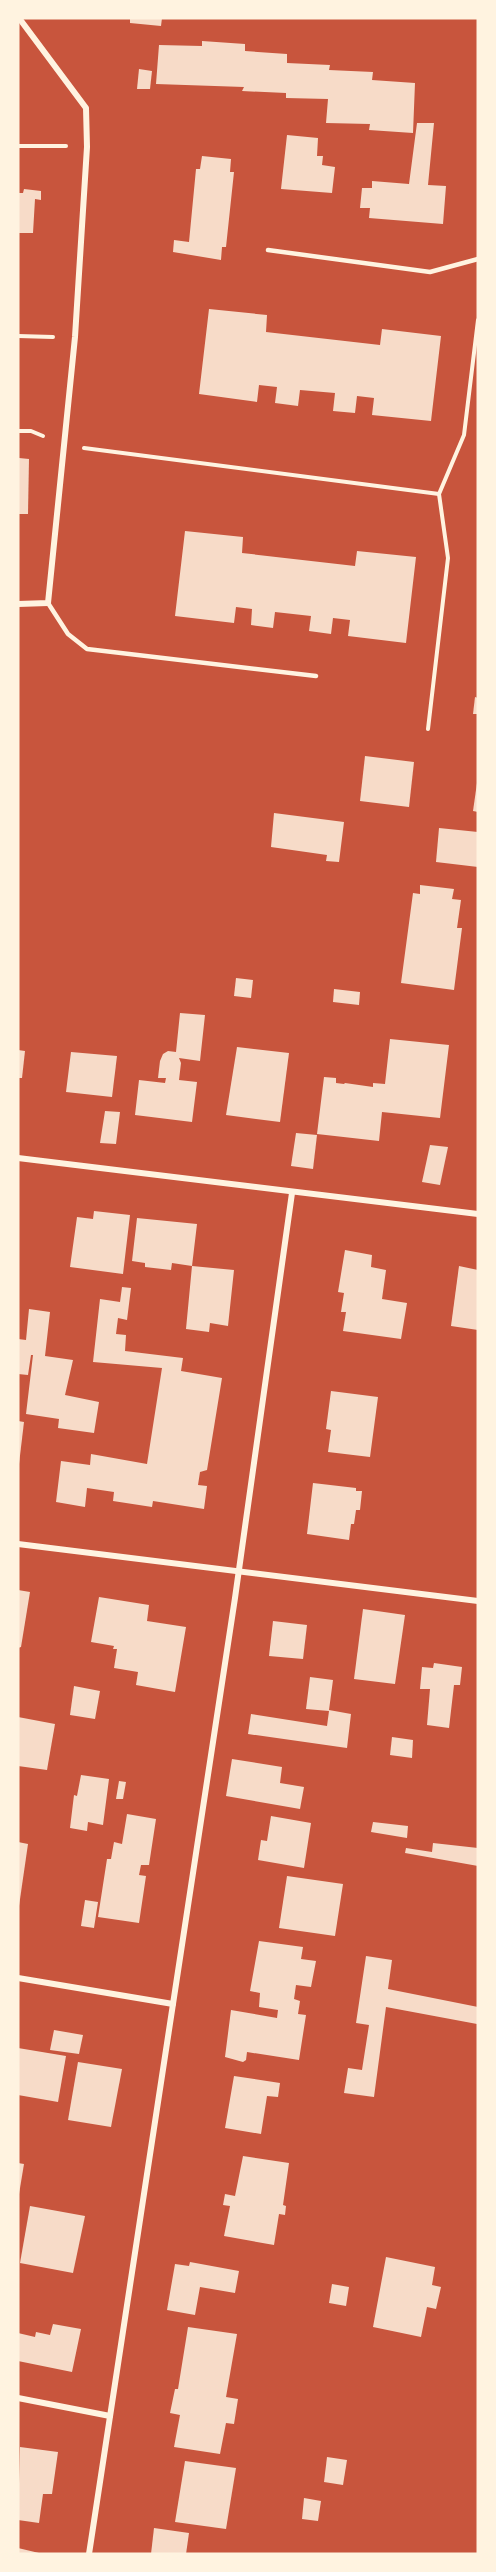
<svg xmlns="http://www.w3.org/2000/svg" width="496" height="2572" font-family="'Space Grotesk',sans-serif">
	<style>
		.building { fill: #f7dbc8 }
		.lines { fill: none; stroke-linecap: round; stroke-linejoin: round }
		.path { stroke: #fff3e0; stroke-width: 4 }
		.service { stroke: #fff3e0; stroke-width: 4.5 }
		.minor { stroke: #fff3e0; stroke-width: 6 }
	</style>
	<rect width="100%" height="100%" fill="#c8553d"/>
	<g class="building">
		<polygon points="130,18 162,18 161,26 130,23"/>
		<polygon points="202,41 245,44 245,51 287,54 287,63 330,65 329,70 373,72 372,80 415,83 413,133 369,130 370,124 326,123 328,99 286,98 286,93 242,91 244,87 156,84 159,45 202,46"/>
		<polygon points="139,69 152,71 150,89 137,89"/>
		<polygon points="417,123 434,123 428,185 446,186 443,224 369,218 370,208 360,208 362,188 372,188 372,181 409,184"/>
		<polygon points="287,135 318,138 317,156 323,156 322,165 335,167 332,193 281,189"/>
		<polygon points="202,156 231,159 230,172 234,172 226,247 222,247 221,260 173,252 174,240 189,242 196,169 200,169"/>
		<polygon points="24,189 41,191 41,200 35,199 33,233 18,233 18,193 23,193"/>
		<polygon points="209,309 267,315 266,332 380,345 382,329 441,336 431,421 372,415 374,398 357,396 355,413 333,411 335,393 300,390 298,406 275,403 277,387 259,385 257,402 199,394"/>
		<polygon points="19,458 29,459 28,514 18,514"/>
		<polygon points="185,531 243,537 242,553 355,566 357,551 416,557 406,643 348,636 350,620 333,618 331,634 309,631 311,616 275,612 273,628 251,625 252,609 236,607 234,623 175,616"/>
		<polygon points="475,697 478,698 478,714 473,714"/>
		<polygon points="365,756 414,762 409,807 360,801"/>
		<polygon points="477,783 478,783 478,812 473,811"/>
		<polygon points="274,813 344,822 339,862 326,861 327,855 271,847"/>
		<polygon points="439,828 478,832 478,867 436,862"/>
		<polygon points="420,885 454,889 452,899 461,900 457,928 462,928 454,990 401,983 413,893 420,894"/>
		<polygon points="236,978 253,980 251,998 234,996"/>
		<polygon points="334,989 360,992 359,1005 333,1002"/>
		<polygon points="180,1013 205,1015 200,1061 179,1058 181,1063 179,1080 197,1082 192,1122 135,1115 139,1080 165,1083 166,1078 158,1078 160,1061 163,1054 168,1051 176,1052"/>
		<polygon points="390,1039 449,1045 440,1118 382,1112 379,1141 317,1134 324,1077 336,1078 336,1083 344,1084 345,1083 373,1087 373,1083 385,1084"/>
		<polygon points="237,1047 289,1053 280,1122 226,1115"/>
		<polygon points="18,1050 25,1051 22,1078 18,1078"/>
		<polygon points="71,1052 117,1056 112,1097 66,1092"/>
		<polygon points="105,1111 120,1112 116,1144 100,1143"/>
		<polygon points="296,1133 317,1135 313,1169 291,1166"/>
		<polygon points="430,1145 448,1147 440,1185 422,1182"/>
		<polygon points="94,1211 130,1215 123,1274 70,1267 77,1217 93,1219"/>
		<polygon points="137,1218 197,1224 192,1266 172,1263 171,1270 145,1267 145,1263 132,1261"/>
		<polygon points="345,1250 372,1255 371,1267 386,1270 382,1299 407,1303 401,1339 343,1331 346,1312 341,1312 344,1293 338,1292"/>
		<polygon points="192,1266 234,1270 228,1326 210,1323 209,1332 186,1329"/>
		<polygon points="459,1266 478,1270 478,1330 451,1326"/>
		<polygon points="122,1287 131,1288 127,1320 118,1318 116,1334 126,1335 125,1351 183,1358 181,1371 222,1378 207,1470 200,1472 198,1485 207,1486 204,1509 153,1501 152,1507 113,1501 114,1492 87,1488 85,1507 56,1502 61,1461 90,1465 91,1454 147,1464 162,1368 93,1362 100,1299 120,1302"/>
		<polygon points="29,1309 50,1312 45,1356 73,1360 65,1395 99,1402 94,1433 58,1428 59,1419 26,1414 33,1355 31,1355 28,1375 18,1374 18,1339 26,1340"/>
		<polygon points="331,1391 378,1397 370,1457 328,1452 331,1430 326,1429"/>
		<polygon points="18,1421 24,1422 19,1464 18,1464"/>
		<polygon points="313,1483 356,1488 356,1491 362,1491 360,1510 356,1510 354,1524 351,1524 349,1540 307,1534"/>
		<polygon points="18,1590 30,1592 21,1647 18,1648"/>
		<polygon points="99,1597 149,1605 147,1621 186,1627 175,1692 136,1685 138,1672 114,1668 117,1649 113,1649 114,1646 91,1642"/>
		<polygon points="363,1609 405,1615 395,1684 354,1679"/>
		<polygon points="273,1621 307,1625 303,1659 269,1656"/>
		<polygon points="434,1663 462,1667 460,1685 454,1685 449,1728 427,1725 430,1689 420,1689 422,1667 433,1668"/>
		<polygon points="310,1677 333,1680 329,1710 351,1714 347,1748 248,1734 251,1714 327,1726 329,1711 306,1709"/>
		<polygon points="74,1686 100,1691 95,1719 70,1715"/>
		<polygon points="18,1717 55,1724 47,1770 18,1766"/>
		<polygon points="392,1737 413,1740 412,1758 390,1755"/>
		<polygon points="232,1759 282,1767 280,1783 304,1787 300,1809 226,1796"/>
		<polygon points="81,1775 109,1779 103,1825 88,1822 87,1831 70,1828 74,1795 77,1796"/>
		<polygon points="119,1781 126,1782 123,1799 116,1799"/>
		<polygon points="127,1814 156,1819 149,1865 141,1865 139,1875 146,1876 139,1923 98,1917 107,1859 111,1859 114,1842 122,1844"/>
		<polygon points="271,1816 311,1823 304,1868 258,1860 261,1840 267,1841"/>
		<polygon points="373,1822 408,1826 407,1838 371,1832"/>
		<polygon points="18,1842 28,1844 19,1906 18,1906"/>
		<polygon points="433,1843 478,1848 478,1866 405,1853 406,1848 432,1852"/>
		<polygon points="287,1876 343,1884 335,1936 279,1928"/>
		<polygon points="85,1900 98,1902 94,1928 81,1926"/>
		<polygon points="259,1941 303,1947 301,1959 316,1961 311,1987 296,1985 294,1999 300,2001 298,2014 306,2015 299,2060 247,2052 246,2060 243,2062 225,2057 231,2010 277,2018 278,2010 259,2007 260,1993 250,1991"/>
		<polygon points="366,1956 392,1960 388,1989 478,2007 477,2024 386,2007 374,2097 344,2093 348,2068 362,2070 369,2025 356,2023"/>
		<polygon points="54,2030 83,2035 79,2054 50,2050"/>
		<polygon points="18,2048 66,2056 58,2102 18,2095"/>
		<polygon points="78,2062 122,2069 111,2127 68,2120"/>
		<polygon points="234,2076 280,2083 278,2097 267,2096 261,2134 225,2128"/>
		<polygon points="243,2156 289,2163 283,2205 286,2206 285,2215 279,2214 274,2245 224,2236 230,2206 223,2205 225,2194 235,2196"/>
		<polygon points="18,2163 24,2164 19,2194 18,2193"/>
		<polygon points="30,2206 85,2216 73,2273 20,2263"/>
		<polygon points="386,2257 435,2267 432,2285 441,2287 436,2309 427,2307 421,2337 373,2327"/>
		<polygon points="190,2262 239,2271 235,2293 200,2287 195,2315 167,2310 175,2264 189,2266"/>
		<polygon points="332,2284 349,2287 346,2306 329,2303"/>
		<polygon points="53,2324 81,2329 72,2372 18,2361 18,2333 35,2337 36,2332 50,2335"/>
		<polygon points="188,2327 237,2334 226,2397 238,2399 234,2424 226,2423 220,2454 174,2447 180,2415 170,2413 175,2389 178,2389"/>
		<polygon points="20,2447 58,2452 52,2494 43,2494 39,2523 18,2520"/>
		<polygon points="327,2457 347,2460 343,2485 324,2482"/>
		<polygon points="185,2461 236,2468 226,2529 175,2522"/>
		<polygon points="304,2498 321,2501 318,2521 302,2519"/>
		<polygon points="154,2528 189,2533 186,2554 151,2554"/>
		<polygon points="18,2548 39,2553 39,2554 18,2554"/>
	</g>
	<g class="lines">
		<g class="path">
			<polyline points="18,146 66,146"/>
			<polyline points="18,336 53,337"/>
			<polyline points="18,431 31,431 43,436"/>
			<polyline points="84,448 439,494"/>
			<polyline points="428,729 448,558 439,494 464,435 478,320"/>
		</g>
		<g class="service">
			<polyline points="268,250 430,272 478,259"/>
			<polyline points="48,603 68,634 87,649 316,676"/>
		</g>
		<g class="minor">
			<polyline points="18,604 48,603 75,337 87,147 86,108 19,18"/>
			<polyline points="18,1158 478,1214"/>
			<polyline points="18,1544 478,1601"/>
			<polyline points="18,1978 173,2004"/>
			<polyline points="18,2398 110,2416"/>
			<polyline points="89,2554 235,1598 292,1193"/>
		</g>
	</g>
	<rect width="496" height="2572" fill="none" stroke="#fff3e0" stroke-width="39"/>
</svg>
